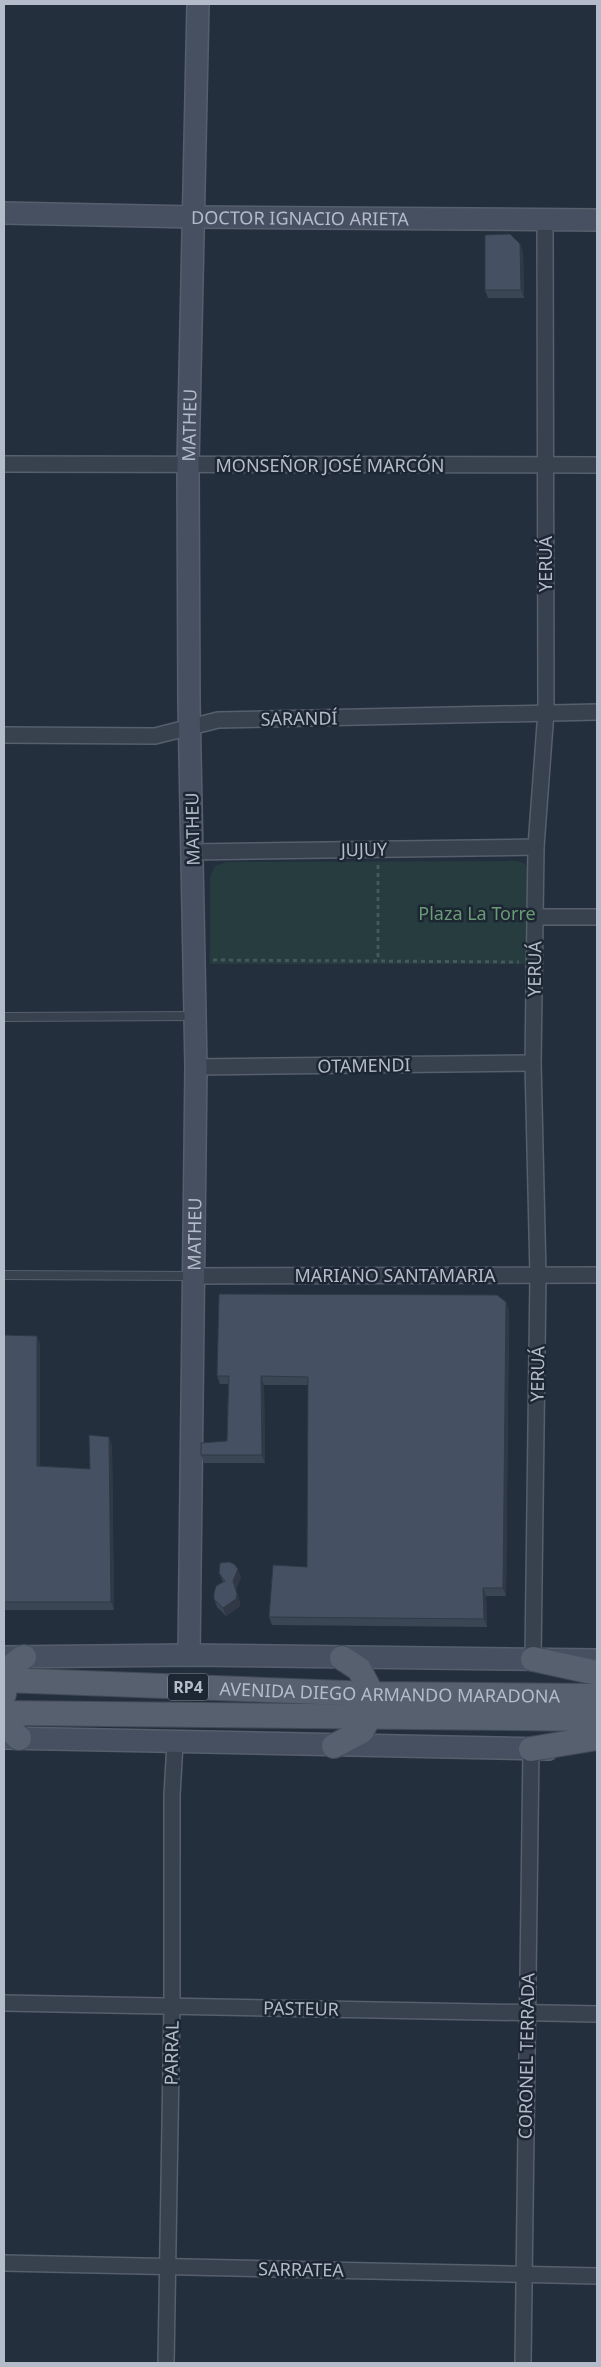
<svg xmlns="http://www.w3.org/2000/svg" width="601" height="2367" font-family="'Noto Sans',sans-serif">
	<style>
		.green { fill: #263c3f }
		.lines { fill: none; stroke-linecap: round; stroke-linejoin: round }
		.lane-casing { stroke: #565f6c; stroke-width: 10 }
		.street-casing { stroke: #565f6c; stroke-width: 18 }
		.secondary-casing { stroke: #565f6c; stroke-width: 24 }
		.primary-casing { stroke: #414a57; stroke-width: 26 }
		.path { stroke: #44595c; stroke-width: 3; stroke-dasharray: 4 4; stroke-linecap: butt }
		.lane { stroke: #38414e; stroke-width: 8 }
		.street { stroke: #38414e; stroke-width: 15 }
		.secondary { stroke: #465061; stroke-width: 21 }
		.primary { stroke: #56606e; stroke-width: 24 }
		.wall { fill: #3b4654 }
		.shaded-wall { fill: #303945 }
		.building { fill: #455162; stroke: #303945 }
		.labels { text-anchor: middle; dominant-baseline: central; stroke-width: 5; stroke-linejoin: round; paint-order: stroke }
		.shield { fill: #1d2633; stroke: #878f9c; stroke-width: 1 }
		.shield-label { font-size: 16px; font-weight: bold; fill: #b4bcc9 }
		.street-label { font-size: 18px; fill: #b4bcc9; stroke: #1d2633 }
		.park-label { font-size: 18px; fill: #6b9a76; stroke: #1d2633 }
	</style>
	<rect width="100%" height="100%" fill="#242f3e"/>
	<polygon class="green" points="516,861 524,863 528,868 528,964 210,964 210,877 215,866 226,862"/>
	<g class="lines">
		<g class="lane-casing">
			<g id="lane">
				<polyline points="4,1017 193,1016"/>
				<polyline points="4,1275 192,1276"/>
			</g>
		</g>
		<g class="street-casing">
			<g id="street">
				<polyline points="4,464 597,465"/>
				<polyline points="4,735 155,736 218,720 597,712"/>
				<polyline points="192,852 536,847"/>
				<polyline points="535,917 597,917"/>
				<polyline points="196,1067 533,1063"/>
				<polyline points="194,1276 597,1275"/>
				<polyline points="533,1659 538,1275 533,1063 536,847 546,711 545,219"/>
				<polyline points="4,2003 597,2014"/>
				<polyline points="4,2263 597,2276"/>
				<polyline points="166,2363 172,2005 172,1795 175,1743"/>
				<polyline points="523,2363 531,1749"/>
			</g>
		</g>
		<g class="secondary-casing">
			<g id="secondary">
				<path id="s1" d="M4 213 194 217 597 220"/>
				<path id="s2" d="M189 1655 196 1067 189 703 188 465 198 4"/>
				<polyline points="4,1657 189,1655 597,1660"/>
				<polyline points="4,1738 548,1749"/>
			</g>
		</g>
		<g class="primary-casing">
			<g id="primary">
				<polyline points="533,1659 597,1673"/>
				<path id="s3" d="M4 1680 372 1694 597 1696"/>
				<path d="M4 1694C5 1676 8 1666 24 1657"/>
				<polyline points="4,1713 597,1719"/>
				<polyline points="4,1715 8,1727 19,1738"/>
				<polyline points="334,1746 362,1731 370,1715 372,1694 359,1669 342,1658"/>
				<polyline points="531,1749 597,1738"/>
			</g>
		</g>
		<g class="path">
			<polyline points="378,865 378,961"/>
			<polyline points="213,960 519,962"/>
		</g>
		<use href="#lane" class="lane"/>
		<use href="#street" class="street"/>
		<use href="#secondary" class="secondary"/>
		<use href="#primary" class="primary"/>
	</g>
	<g class="wall">
		<polygon points="520,244 523,252 524,298 488,298 485,290"/>
		<polygon points="506,1302 509,1310 506,1596 486,1596 487,1627 272,1625 269,1617 307,1567 308,1385 264,1385 265,1463 204,1463 201,1455 227,1441 228,1384 220,1384 217,1376"/>
		<polygon points="4,1335 40,1344 40,1466 90,1469 109,1437 112,1446 114,1610 4,1610"/>
		<polygon points="219,1573 241,1577 236,1589 240,1603 239,1607 226,1616 217,1607 214,1599 223,1582"/>
	</g>
	<g class="shaded-wall">
		<polygon points="520,244 523,252 524,298 521,290"/>
		<polygon points="506,1302 509,1310 506,1596 503,1588"/>
		<polygon points="37,1336 40,1344 40,1474 37,1466"/>
		<polygon points="261,1376 264,1385 265,1463 262,1455"/>
		<polygon points="109,1437 112,1446 114,1610 111,1602"/>
		<polygon points="238,1569 241,1577 236,1589 240,1603 239,1607 226,1616 223,1608"/>
		<polygon points="483,1588 486,1596 487,1627 484,1619"/>
	</g>
	<g class="building">
		<polygon points="510,234 520,244 521,290 485,290 485,235"/>
		<polygon points="219,1294 497,1295 506,1302 503,1588 483,1588 484,1619 269,1617 273,1565 307,1567 308,1377 261,1376 262,1455 201,1455 201,1443 227,1441 229,1376 217,1376"/>
		<polygon points="4,1335 37,1336 37,1466 90,1469 89,1435 109,1437 111,1602 4,1602"/>
		<polygon points="229,1562 234,1564 238,1569 233,1581 237,1594 236,1599 223,1608 214,1599 214,1593 216,1586 225,1581 219,1573 220,1563"/>
	</g>
	<g class="labels">
		<rect class="shield" x="168" y="1673.5" width="40" height="27" rx="4"/>
		<g class="shield-label">
			<text x="188" y="1687">RP4</text>
		</g>
		<g class="street-label">
			<text stroke="none"><textPath href="#s1" startOffset="296">DOCTOR IGNACIO ARIETA</textPath></text>
			<text stroke="none"><textPath href="#s2" startOffset="1230">MATHEU</textPath></text>
			<text x="330" y="465">MONSEÑOR JOSÉ MARCÓN</text>
			<text transform="translate(545 564) rotate(-90)">YERUÁ</text>
			<text transform="translate(299 718) rotate(-1)">SARANDÍ</text>
			<text transform="translate(192 829) rotate(-91)">MATHEU</text>
			<text transform="translate(364 849) rotate(-1)">JUJUY</text>
			<text transform="translate(534 969) rotate(-89)">YERUÁ</text>
			<text transform="translate(364 1065) rotate(-1)">OTAMENDI</text>
			<text stroke="none"><textPath href="#s2" startOffset="421">MATHEU</textPath></text>
			<text x="395" y="1275">MARIANO SANTAMARIA</text>
			<text transform="translate(537 1374) rotate(-89)">YERUÁ</text>
			<text stroke="none"><textPath href="#s3" startOffset="386">AVENIDA DIEGO ARMANDO MARADONA</textPath></text>
			<text transform="translate(301 2008) rotate(1)">PASTEUR</text>
			<text transform="translate(171 2053) rotate(-89)">PARRAL</text>
			<text transform="translate(526 2056) rotate(-89)">CORONEL TERRADA</text>
			<text transform="translate(301 2269) rotate(1)">SARRATEA</text>
		</g>
		<g class="park-label">
			<text x="477" y="913">Plaza La Torre</text>
		</g>
	</g>
	<rect width="601" height="2367" fill="none" stroke="#b4bcc9" stroke-width="10"/>
</svg>
